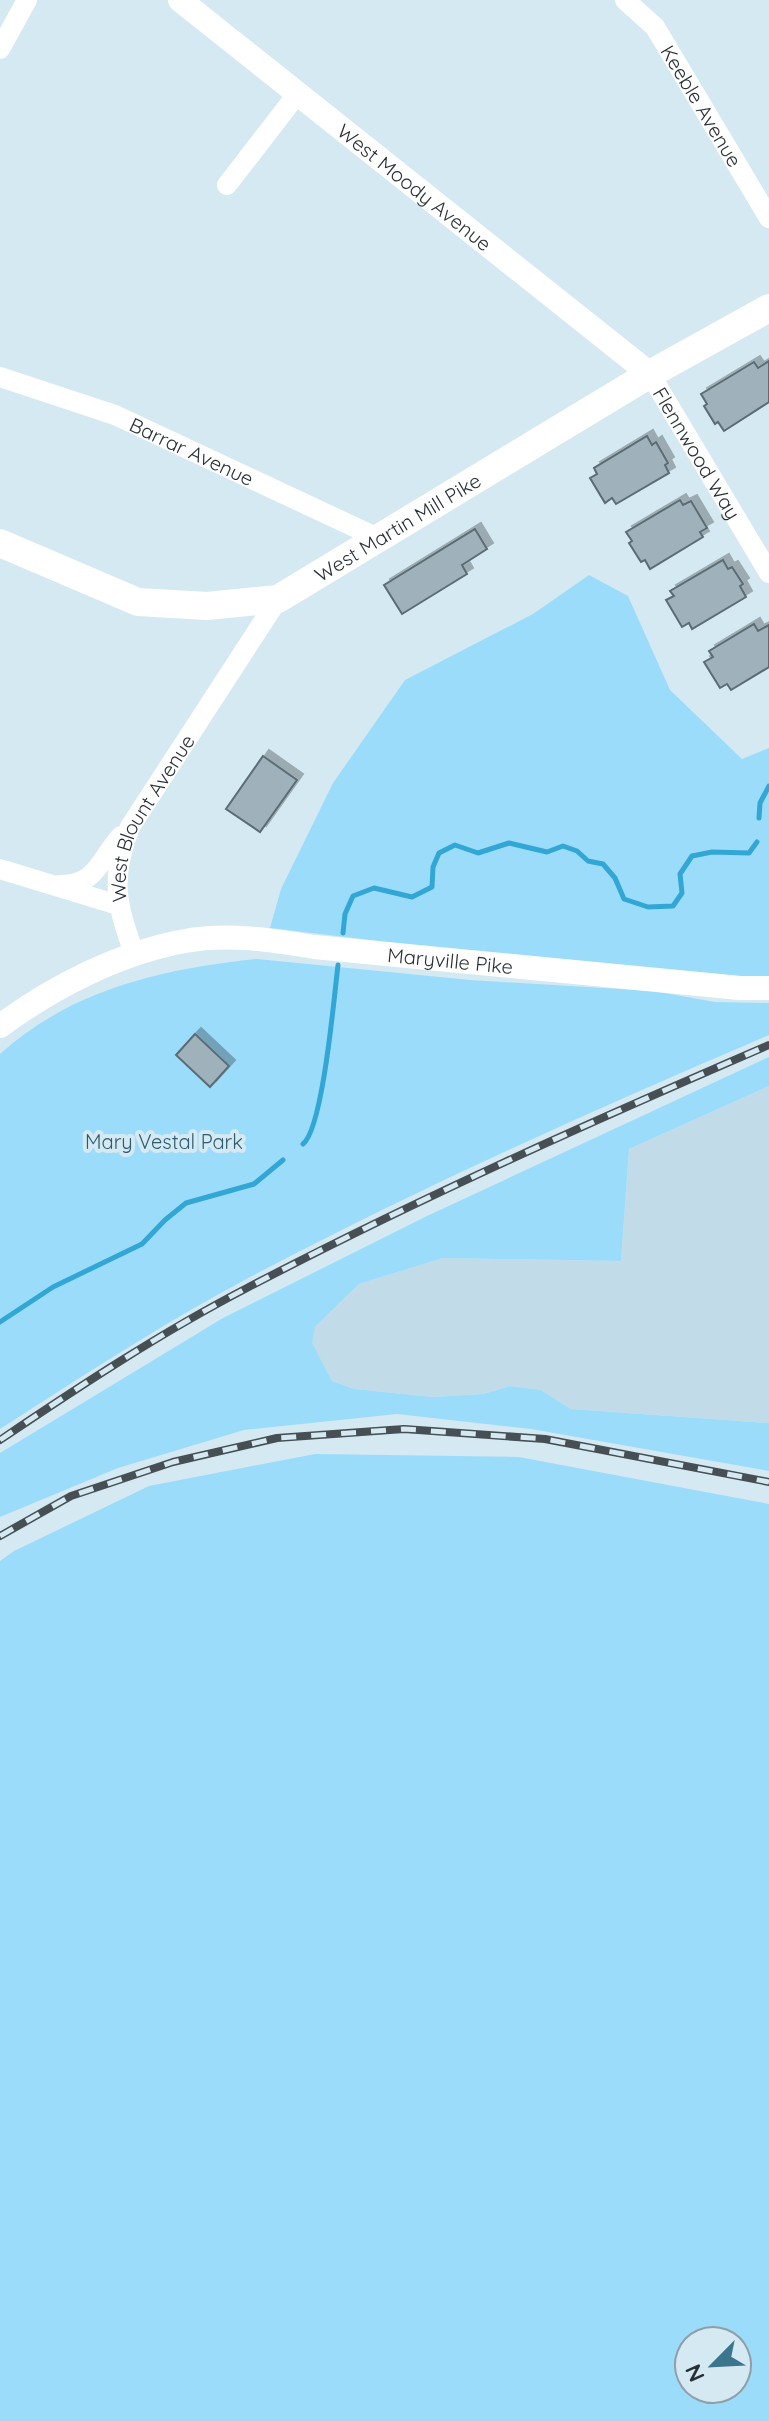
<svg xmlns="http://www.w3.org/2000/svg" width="769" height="2421" font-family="Quicksand,sans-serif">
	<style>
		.built { fill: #c1dce8 }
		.green { fill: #9cdcfb; fill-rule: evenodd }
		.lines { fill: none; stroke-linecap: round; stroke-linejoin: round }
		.stream { stroke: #32a7d5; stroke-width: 5 }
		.building { fill: #9fb1ba; stroke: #5b6c74; stroke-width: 2; filter: url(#shadow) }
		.minor { stroke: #fff; stroke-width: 20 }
		.tertiary { stroke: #fff; stroke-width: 24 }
		.secondary { stroke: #fff; stroke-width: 28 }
		.rail-casing { stroke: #464f54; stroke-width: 8 }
		.rail { stroke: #d5e9f2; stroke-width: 5; stroke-dasharray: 15; stroke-linecap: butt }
		.labels { text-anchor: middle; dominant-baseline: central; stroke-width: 8; stroke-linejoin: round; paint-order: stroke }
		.street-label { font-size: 20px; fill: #293034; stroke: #d5e9f2 }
		.park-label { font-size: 20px; fill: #2d5b6f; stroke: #d5e9f2 }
	</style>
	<defs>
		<filter id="shadow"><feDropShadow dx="6" dy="-6" stdDeviation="0" flood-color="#0004"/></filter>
	</defs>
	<rect width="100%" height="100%" fill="#d5e9f2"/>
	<polygon class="built" points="769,1086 769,1423 571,1409 541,1390 510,1386 483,1394 433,1397 355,1389 332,1381 311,1343 315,1327 359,1284 443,1258 621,1261 629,1149"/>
	<g class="green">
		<polygon points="589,575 628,596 670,690 742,759 769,748 769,979 421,946 270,928 281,889 333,783 405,680 533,614"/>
		<path d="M257 959 470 980 653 991 715 1002 769 1003V1035C595 1109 421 1187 254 1275 166 1321 83 1376 0 1429V1054C72 989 163 969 257 959Z"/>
		<polygon points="769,1057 769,1086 629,1149 621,1261 443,1258 359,1284 315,1327 312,1343 332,1381 355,1389 433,1397 483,1394 510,1386 541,1390 571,1409 769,1423 769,1471 531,1429 397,1414 244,1430 118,1468 0,1517 0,1453 223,1318 427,1216"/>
		<path d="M315 1454 519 1457 769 1504V2421H0V1561L14 1551 149 1486ZM689 2341H737V2389H689Z"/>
	</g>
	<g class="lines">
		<g class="stream">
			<polyline points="759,818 760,803 769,786"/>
			<polyline points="343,933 345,914 353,896 374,888 412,897 432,887 433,867 439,853 455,845 478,853 509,843 547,852 563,846 577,851 588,861 603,864 615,878 624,899 648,907 673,906 682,893 680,874 692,856 712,852 749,853 757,842"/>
			<path d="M303 1144C323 1128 334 997 338 965"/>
			<polyline points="0,1322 53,1287 142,1244 165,1220 186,1203 254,1184 283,1160"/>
		</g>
	</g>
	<g class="building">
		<polygon points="769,361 769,402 724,431 718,422 715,424 704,406 707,404 701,394 754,362 758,368"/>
		<polygon points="647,436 652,445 656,442 668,463 665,465 669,473 616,504 612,498 605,503 590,478 597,474 594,468"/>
		<polygon points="680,500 683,505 691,501 707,528 700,532 703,537 650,569 645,560 641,562 629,543 632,541 626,532"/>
		<polygon points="475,529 487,549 462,565 467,574 402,614 384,585"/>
		<polygon points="723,560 728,569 732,567 743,584 740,586 746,597 692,629 689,623 682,627 666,600 674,596 670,591"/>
		<polygon points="754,624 758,631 769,625 769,667 731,690 727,684 720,688 704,662 713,657 709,651"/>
		<polygon points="263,756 297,780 260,832 226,809"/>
		<polygon points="195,1034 229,1066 210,1087 176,1055"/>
	</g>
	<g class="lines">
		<g class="minor">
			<path id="s1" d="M625 0 655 27 769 218"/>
			<polyline points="0,49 27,0"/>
			<polyline points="227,185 298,93"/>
			<path id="s2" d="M650 374 769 573"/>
			<path id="s3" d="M0 377 115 415 380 539"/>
			<polyline points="0,869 118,905"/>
			<path d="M60 885C96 886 100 859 121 836"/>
			<path id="s4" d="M135 955C116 906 110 878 130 827L278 599"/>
		</g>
		<g class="tertiary">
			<path id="s5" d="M180 0 650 374"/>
			<path id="s6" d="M0 1026C53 987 119 953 185 941 227 933 272 940 314 947L740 988H769"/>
		</g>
		<path class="secondary" id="s7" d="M0 543 138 602 207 606 278 599 650 374 769 308"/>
		<g class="rail-casing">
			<g id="rail">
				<path d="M0 1440C80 1386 162 1332 247 1288 417 1199 593 1121 769 1045"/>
				<polyline points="0,1536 71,1496 173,1462 277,1438 404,1429 545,1439 769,1482"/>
			</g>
		</g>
		<use href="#rail" class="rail"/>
	</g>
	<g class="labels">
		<g class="street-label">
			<text stroke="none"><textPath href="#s1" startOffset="132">Keeble Avenue</textPath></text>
			<text stroke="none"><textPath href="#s5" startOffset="300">West Moody Avenue</textPath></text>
			<text stroke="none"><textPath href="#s3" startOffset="206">Barrar Avenue</textPath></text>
			<text stroke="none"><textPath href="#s2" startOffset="92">Flennwood Way</textPath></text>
			<text stroke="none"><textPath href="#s7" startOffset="430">West Martin Mill Pike</textPath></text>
			<text stroke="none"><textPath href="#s4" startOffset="148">West Blount Avenue</textPath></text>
			<text stroke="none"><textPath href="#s6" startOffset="472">Maryville Pike</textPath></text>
		</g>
		<g class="park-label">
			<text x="164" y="1141">Mary Vestal Park</text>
		</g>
	</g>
	<g transform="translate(713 2365) rotate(246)"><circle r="38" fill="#d5e9f2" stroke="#909fa6" stroke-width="2"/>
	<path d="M0-6L14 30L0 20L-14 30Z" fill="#3c758e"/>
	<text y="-12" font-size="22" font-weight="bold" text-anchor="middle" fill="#293034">N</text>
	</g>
</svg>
